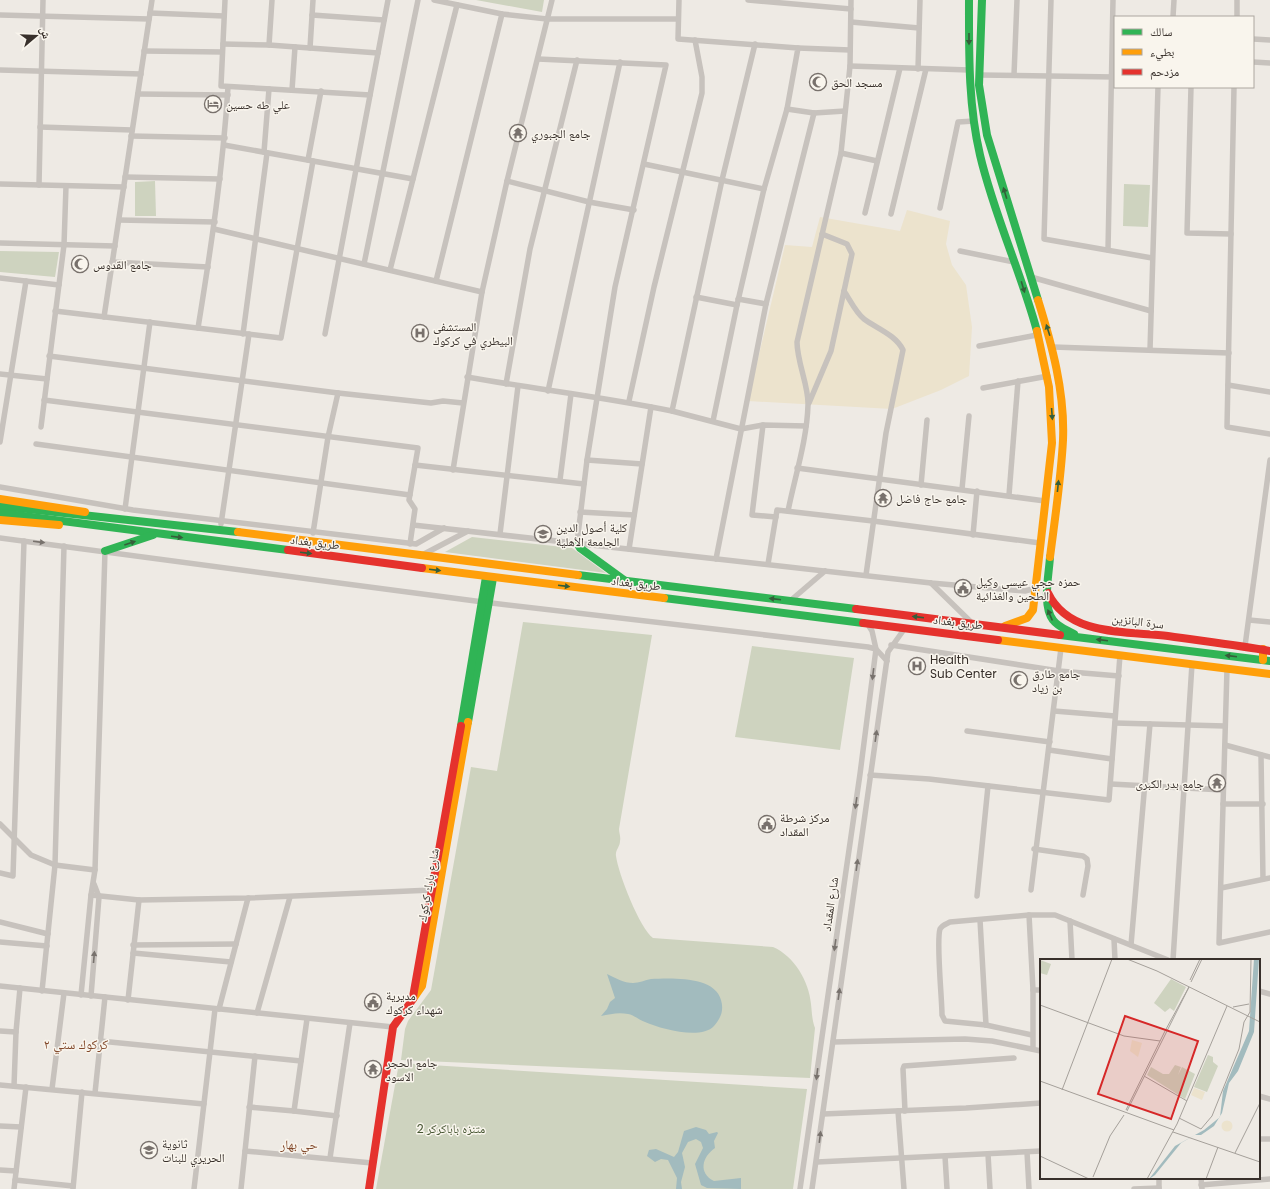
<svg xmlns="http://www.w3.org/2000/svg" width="1270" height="1189" font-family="Poppins,'Noto Naskh Arabic',sans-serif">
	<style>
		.green { fill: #ced3bf }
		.sand { fill: #ece3cd }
		.water { fill: #a2bbbe }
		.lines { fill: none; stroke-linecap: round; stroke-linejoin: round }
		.street { stroke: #c7c2bd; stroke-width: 5.5 }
		.fast { stroke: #30b455; stroke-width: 8 }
		.slow { stroke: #ff9f0a; stroke-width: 8 }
		.jam { stroke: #e5322d; stroke-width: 8 }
		.oneway { fill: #355e3a }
		.oneway2 { fill: #78726d }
		.labels { text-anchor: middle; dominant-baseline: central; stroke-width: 3; stroke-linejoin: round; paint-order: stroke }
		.poi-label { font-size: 12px; fill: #38302b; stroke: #f9f5ed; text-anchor: start }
		.street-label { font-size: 12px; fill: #38302b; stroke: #f9f5ed }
		.park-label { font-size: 12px; fill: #445430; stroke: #f9f5ed }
		.neighbourhood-label { font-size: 13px; fill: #814729; stroke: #f9f5ed }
		.inset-road { fill: none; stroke: #a5a09a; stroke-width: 1 }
		.view { fill: #d62828; fill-opacity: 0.15; stroke: #d62828; stroke-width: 2 }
		.inset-edge { fill: none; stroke: #38302b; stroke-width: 2 }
	</style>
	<rect width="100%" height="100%" fill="#eeeae4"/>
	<g class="green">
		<polygon points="476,0 544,0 542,12"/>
		<polygon points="155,181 156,216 135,216 135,182"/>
		<polygon points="1124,184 1150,185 1148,227 1123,226"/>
		<polygon points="0,251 59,252 55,277 0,272"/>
		<polygon points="472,537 572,548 606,573 445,552"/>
		<path d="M523 622 652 635 619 829C619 833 621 837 620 841 620 847 615 850 616 856 618 873 640 929 653 938L773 947C794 956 809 981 811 1004 812 1013 812 1020 815 1028L810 1078 401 1060 405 1029 408 1021 431 990 471 767 497 771Z"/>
		<polygon points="752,646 854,658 840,750 735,737"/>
		<polygon points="399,1063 807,1089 793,1189 376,1189"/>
	</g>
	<polygon class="sand" points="907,210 950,221 946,244 952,265 966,285 972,327 969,376 941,390 892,409 748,401 785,245 812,247 820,217 900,231"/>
	<g class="water">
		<path d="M607 974C615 978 624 983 633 983 639 983 645 980 651 979 671 978 715 976 721 1000 724 1010 721 1018 714 1026 701 1040 661 1029 645 1022 639 1020 634 1015 628 1014 619 1012 610 1014 601 1016L607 1009 610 1002 615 998Z"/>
		<path d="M696 1127 706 1130 709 1134 717 1132 718 1133 714 1141 715 1148C702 1157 698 1173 714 1181L741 1178V1189L707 1188 701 1185 695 1164 703 1148 701 1142 696 1139 688 1142 682 1153 685 1167 681 1182 682 1189H676L677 1178 668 1160 661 1159 655 1162 647 1156 649 1150 656 1149 674 1157 678 1152 684 1131Z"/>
	</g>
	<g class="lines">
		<g class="street">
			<polyline points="225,0 221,86 370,95"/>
			<polyline points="434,0 502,14 547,19 678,19"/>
			<polyline points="679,0 678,39 798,48 787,109 764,189 737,305 713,421"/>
			<polyline points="748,0 851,9"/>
			<polyline points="1051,0 1044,239 1152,258"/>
			<polyline points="150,13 224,16"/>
			<polyline points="0,15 149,19"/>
			<polyline points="312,15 384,20"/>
			<polyline points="1173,17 1174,0"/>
			<polyline points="1237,17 1237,0"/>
			<polyline points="851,22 919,28"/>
			<polyline points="1253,39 1270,40"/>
			<polyline points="223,44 269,45 378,53"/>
			<polyline points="755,44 722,180 672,411 741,429 763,425 806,426"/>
			<polyline points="269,45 272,0"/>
			<polyline points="310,48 313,0"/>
			<polyline points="798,48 850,50"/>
			<polyline points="144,51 222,52"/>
			<polyline points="538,59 666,65 615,287 587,460 577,543"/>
			<polyline points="1253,62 1270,63"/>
			<polyline points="850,66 969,70"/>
			<polyline points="918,69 920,0"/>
			<polyline points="0,70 141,74"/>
			<polyline points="979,75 1115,77"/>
			<polyline points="1014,75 1017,0"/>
			<polyline points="1191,87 1187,233 1231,234"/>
			<polyline points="1234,87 1227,427 1270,434"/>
			<polyline points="292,90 295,47"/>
			<polyline points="138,94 228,95"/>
			<polyline points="787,109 814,113 845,111"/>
			<polyline points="40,127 132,130"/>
			<polyline points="131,136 225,138"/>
			<polyline points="224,145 413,179"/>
			<polyline points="264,152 269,89"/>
			<polyline points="841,153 877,161"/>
			<polyline points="308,160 321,91"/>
			<polyline points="644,164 764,189"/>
			<polyline points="125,177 220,179"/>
			<polyline points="507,181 589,202 634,210"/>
			<polyline points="0,184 124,187"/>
			<polyline points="39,185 43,0"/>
			<polyline points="940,208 958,122 974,121"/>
			<polyline points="865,213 900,68"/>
			<polyline points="891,214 926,69"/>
			<polyline points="119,220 215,222"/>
			<polyline points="214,229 482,292"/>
			<polyline points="0,243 115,246"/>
			<polyline points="1108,250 1113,0"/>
			<polyline points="960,251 1014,262"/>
			<polyline points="112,262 208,267"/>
			<polyline points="364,264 418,0"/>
			<polyline points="390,270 457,5"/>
			<polyline points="1031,277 1151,311"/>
			<polyline points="0,278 59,285"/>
			<polyline points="436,281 502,14"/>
			<path d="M844 291C850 300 856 313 864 319 876 328 896 335 903 350L886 433 866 575"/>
			<polyline points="696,297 737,305"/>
			<polyline points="738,299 766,304"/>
			<polyline points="55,311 281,338 313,161"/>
			<polyline points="104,317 152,0"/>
			<path d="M198 328C211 248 223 168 228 87"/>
			<polyline points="243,334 267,153"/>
			<polyline points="325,334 388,0"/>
			<polyline points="979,346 1037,335"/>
			<polyline points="1053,347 1229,353"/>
			<polyline points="1150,350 1158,87"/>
			<polyline points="49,356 338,393 431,403 443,401 463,403"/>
			<polyline points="0,374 47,379"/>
			<path d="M467 377C535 389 604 397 672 411"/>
			<polyline points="506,384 530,249 577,60"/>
			<polyline points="1228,385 1270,392"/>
			<polyline points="983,388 1048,376"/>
			<polyline points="548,391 620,62"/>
			<polyline points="44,400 418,448 409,500 415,509 410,544"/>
			<polyline points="629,401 654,287 702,93 702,77 695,40"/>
			<polyline points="809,403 831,351 852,254 847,244 822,234"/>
			<polyline points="763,425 752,515 776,517"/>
			<polyline points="41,427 64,245 66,186"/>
			<polyline points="0,442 26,281"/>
			<polyline points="36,444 410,495"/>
			<polyline points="587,460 642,464"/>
			<polyline points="415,465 584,484"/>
			<polyline points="797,468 1045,501"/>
			<polyline points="453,470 482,292 507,181 552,0"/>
			<polyline points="560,480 571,394"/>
			<polyline points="921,485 927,420"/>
			<polyline points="0,487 133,510 416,544 444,528"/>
			<polyline points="962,489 969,416"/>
			<polyline points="1009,495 1018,381"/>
			<polyline points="125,509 150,322"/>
			<path d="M788 511C795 476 807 440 808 405 809 387 797 362 797 342L841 153 850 66 851 0"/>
			<polyline points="580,512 634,515"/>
			<polyline points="221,524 249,334"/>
			<polyline points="413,525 931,583 1025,591 1036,588"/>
			<polyline points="313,533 328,437 338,393"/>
			<polyline points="500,534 518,386"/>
			<polyline points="973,535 977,491"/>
			<polyline points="0,538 483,602 868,647 876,649 887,661"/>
			<polyline points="629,549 651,407"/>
			<polyline points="424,554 468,531"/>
			<polyline points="716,559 766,304 814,113"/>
			<polyline points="768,564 777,510 873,521 1040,543"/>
			<polyline points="931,583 972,623"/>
			<polyline points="790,601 825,571"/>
			<polyline points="1249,620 1270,622"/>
			<polyline points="891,645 1059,671 1119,676"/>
			<polyline points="1245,646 1270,460"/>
			<polyline points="1227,669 1219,943 1270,932"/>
			<polyline points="1054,711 1115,716"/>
			<polyline points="1115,723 1225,726"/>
			<polyline points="967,731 1050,742"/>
			<polyline points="1225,745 1270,757"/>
			<polyline points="1049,750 1112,759"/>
			<polyline points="1261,755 1263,879"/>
			<polyline points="870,775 929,779 1109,800 1120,655"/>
			<polyline points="1111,784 1223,790"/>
			<polyline points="1223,804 1263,804"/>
			<polyline points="0,824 31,855 55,865 95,870"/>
			<polyline points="1034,849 1083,856 1087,859 1088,866 1083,895"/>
			<polyline points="0,873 13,876 24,541"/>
			<polyline points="1221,888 1270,878"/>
			<polyline points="1031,890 1061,648"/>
			<polyline points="91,895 139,900 248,898 432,890"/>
			<polyline points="977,896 988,786"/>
			<polyline points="1029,915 1033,990 1033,1049"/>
			<polyline points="980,920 986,1025"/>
			<polyline points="1070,921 1072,960"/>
			<polyline points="0,922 48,934"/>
			<polyline points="1114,939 1115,960"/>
			<polyline points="0,942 47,946"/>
			<polyline points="133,945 236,944"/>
			<polyline points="1131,945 1150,724"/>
			<polyline points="133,953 231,962"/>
			<polyline points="1173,960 1192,664"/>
			<polyline points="0,986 393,1027"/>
			<polyline points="1033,990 1041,990"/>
			<polyline points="42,991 55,865 64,546"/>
			<polyline points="1259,991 1270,994"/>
			<polyline points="81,995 91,895 95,870 105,551"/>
			<polyline points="91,996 99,897 94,884"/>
			<polyline points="128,1000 139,900"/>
			<polyline points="219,1009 248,898"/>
			<polyline points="257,1013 290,897"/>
			<polyline points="0,1031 16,1032"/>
			<path d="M1032 1035 986 1025 945 1021 942 1015C942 998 936 941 940 929 942 925 946 924 950 922L1029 915H1055L1168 960"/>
			<polyline points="100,1041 301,1061"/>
			<polyline points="833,1042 965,1039 992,1041 1041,1051"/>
			<polyline points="0,1085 204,1104"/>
			<polyline points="14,1086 16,1032 20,988"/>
			<polyline points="52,1089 64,993"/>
			<polyline points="95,1093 105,997"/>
			<polyline points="1259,1096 1270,1099"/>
			<polyline points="249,1107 294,1111 307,1019"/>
			<polyline points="294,1111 337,1116"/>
			<polyline points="898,1111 904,1189"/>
			<polyline points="905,1111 903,1069 904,1066 1014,1058"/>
			<polyline points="823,1114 966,1108 1041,1103"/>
			<polyline points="0,1126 21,1127"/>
			<polyline points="1259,1139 1270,1139"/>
			<polyline points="245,1151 372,1163"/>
			<polyline points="1027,1152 1029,1189"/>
			<polyline points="988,1154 990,1189"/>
			<polyline points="945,1156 947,1189"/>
			<polyline points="330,1158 350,1023"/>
			<polyline points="817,1162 1041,1151"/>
			<polyline points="0,1170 16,1171"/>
			<polyline points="1159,1178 1159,1189"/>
			<polyline points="1201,1178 1202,1189"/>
			<polyline points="15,1180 73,1186"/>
			<polyline points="1201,1185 1270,1179"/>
			<polyline points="14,1189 26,1087"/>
			<polyline points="73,1189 82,1092"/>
			<polyline points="194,1189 215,1009"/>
			<polyline points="241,1189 255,1056"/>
			<polyline points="800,1189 860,774 876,649 872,631 867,623"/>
			<polyline points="812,1189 888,652 905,628"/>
			<polyline points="1134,1189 1159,1188"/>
		</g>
		<g class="fast">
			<path d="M969 0C969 51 968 104 980 155 994 215 1021 272 1037 331"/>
			<polyline points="982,0 979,85 987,135 1038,300"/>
			<polyline points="0,506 238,532"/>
			<polyline points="0,513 288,550"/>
			<polyline points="577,543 580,548 624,580"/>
			<polyline points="105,551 153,535"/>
			<path d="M1050 557C1049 574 1042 606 1053 620 1058 627 1067 630 1074 634"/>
			<polyline points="578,575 856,609"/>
			<polyline points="664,598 863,623"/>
			<polyline points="1060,635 1270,661"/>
			<polyline points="468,722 493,578"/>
			<polyline points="461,726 486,577"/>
		</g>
		<g class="slow">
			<path d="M1038 300C1052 345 1065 392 1063 440 1061 479 1055 518 1050 557"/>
			<polyline points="0,499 85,512"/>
			<polyline points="0,520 59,525"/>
			<polyline points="238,532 578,575"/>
			<polyline points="422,568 664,598"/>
			<polyline points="1005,626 1027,618 1033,610 1052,443 1049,387 1037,331"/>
			<polyline points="998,640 1270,674"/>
			<polyline points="1263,649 1263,660"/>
			<polyline points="413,999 422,986 468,722"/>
		</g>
		<g class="jam">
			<polyline points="288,550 422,568"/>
			<path d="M1048 593C1069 637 1128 631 1168 636 1202 641 1236 645 1270 651"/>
			<polyline points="856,609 1060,635"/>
			<polyline points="863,623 998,640"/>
			<polyline points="413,997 461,726"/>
			<polyline points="369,1189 393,1027 413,999"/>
		</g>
	</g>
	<defs><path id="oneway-solid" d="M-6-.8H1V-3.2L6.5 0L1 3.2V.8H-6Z"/></defs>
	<g class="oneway">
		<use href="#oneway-solid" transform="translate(969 39) rotate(90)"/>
		<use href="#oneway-solid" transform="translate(1005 193) rotate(-107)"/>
		<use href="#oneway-solid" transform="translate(1023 287) rotate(73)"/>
		<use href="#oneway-solid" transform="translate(1048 330) rotate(-108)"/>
		<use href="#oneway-solid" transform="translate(1052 414) rotate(86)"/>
		<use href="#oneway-solid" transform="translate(1058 486) rotate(-84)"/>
		<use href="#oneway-solid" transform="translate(177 537) rotate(7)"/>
		<use href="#oneway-solid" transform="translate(130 543) rotate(-19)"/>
		<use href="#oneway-solid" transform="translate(306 553) rotate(7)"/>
		<use href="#oneway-solid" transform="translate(435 570) rotate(7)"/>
		<use href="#oneway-solid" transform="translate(564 586) rotate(7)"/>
		<use href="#oneway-solid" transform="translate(775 599) rotate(-173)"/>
		<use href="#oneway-solid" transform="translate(1050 615) rotate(-113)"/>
		<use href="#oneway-solid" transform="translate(918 617) rotate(-173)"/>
		<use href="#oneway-solid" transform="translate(1102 640) rotate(-173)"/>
		<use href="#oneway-solid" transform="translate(1231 656) rotate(-173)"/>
	</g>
	<g class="oneway2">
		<use href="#oneway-solid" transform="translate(39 542) rotate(7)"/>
		<use href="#oneway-solid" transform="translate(873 674) rotate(97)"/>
		<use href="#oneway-solid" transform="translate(876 736) rotate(-82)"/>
		<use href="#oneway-solid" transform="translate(856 803) rotate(98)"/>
		<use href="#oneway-solid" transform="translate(857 865) rotate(-82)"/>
		<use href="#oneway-solid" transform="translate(835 945) rotate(98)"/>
		<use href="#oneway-solid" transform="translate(94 957) rotate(-85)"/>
		<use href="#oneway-solid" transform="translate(839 994) rotate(-82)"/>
		<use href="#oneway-solid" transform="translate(817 1074) rotate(97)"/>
		<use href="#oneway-solid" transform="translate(820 1137) rotate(-83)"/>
	</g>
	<defs>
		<g id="mosque-ring" transform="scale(0.9)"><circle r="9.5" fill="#f9f5ed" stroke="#78716c" stroke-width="1.5"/><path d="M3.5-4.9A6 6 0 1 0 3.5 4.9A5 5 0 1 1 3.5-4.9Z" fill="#78716c"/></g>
		<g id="hotel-ring" transform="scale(0.9)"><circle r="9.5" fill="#f9f5ed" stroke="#78716c" stroke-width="1.5"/><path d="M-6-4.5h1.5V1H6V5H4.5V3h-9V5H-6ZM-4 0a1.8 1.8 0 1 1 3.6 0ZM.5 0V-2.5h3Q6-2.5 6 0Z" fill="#78716c"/></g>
		<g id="temple-ring" transform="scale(0.9)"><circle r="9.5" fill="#f9f5ed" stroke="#78716c" stroke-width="1.5"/><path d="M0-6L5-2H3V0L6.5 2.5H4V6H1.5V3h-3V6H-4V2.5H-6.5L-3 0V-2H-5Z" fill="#78716c"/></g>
		<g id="hospital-ring" transform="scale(0.9)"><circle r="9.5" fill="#f9f5ed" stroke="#78716c" stroke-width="1.5"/><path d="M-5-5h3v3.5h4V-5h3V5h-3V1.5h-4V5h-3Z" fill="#78716c"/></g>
		<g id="university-ring" transform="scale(0.9)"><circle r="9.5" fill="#f9f5ed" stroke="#78716c" stroke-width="1.5"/><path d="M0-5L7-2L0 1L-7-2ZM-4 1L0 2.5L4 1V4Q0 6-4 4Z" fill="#78716c"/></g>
		<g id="civic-ring" transform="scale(0.9)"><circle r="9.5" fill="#f9f5ed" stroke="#78716c" stroke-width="1.5"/><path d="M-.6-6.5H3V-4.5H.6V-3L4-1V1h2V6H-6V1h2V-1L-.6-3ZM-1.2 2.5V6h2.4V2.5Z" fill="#78716c"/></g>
		<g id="school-ring" transform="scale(0.9)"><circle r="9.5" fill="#f9f5ed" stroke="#78716c" stroke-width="1.5"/><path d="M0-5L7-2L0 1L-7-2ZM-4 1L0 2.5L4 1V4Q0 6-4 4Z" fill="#78716c"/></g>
	</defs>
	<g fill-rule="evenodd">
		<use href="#mosque-ring" x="818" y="82"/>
		<use href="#hotel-ring" x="213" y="104"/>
		<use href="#temple-ring" x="518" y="133"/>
		<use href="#mosque-ring" x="80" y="264"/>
		<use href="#hospital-ring" x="420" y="333"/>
		<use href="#temple-ring" x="883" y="498"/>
		<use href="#university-ring" x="543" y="534"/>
		<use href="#civic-ring" x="963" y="588"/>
		<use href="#hospital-ring" x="917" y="666"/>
		<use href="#mosque-ring" x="1019" y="680"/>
		<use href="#temple-ring" x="1217" y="783"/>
		<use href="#civic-ring" x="767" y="824"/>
		<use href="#civic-ring" x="373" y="1002"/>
		<use href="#temple-ring" x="373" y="1069"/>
		<use href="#school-ring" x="149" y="1150"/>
	</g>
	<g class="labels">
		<g class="poi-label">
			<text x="831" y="82">مسجد الحق</text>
			<text x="226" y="104">علي طه حسين</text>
			<text x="531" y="133">جامع الجبوري</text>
			<text x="93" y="264">جامع القدوس</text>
			<text x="433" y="326">المستشفى<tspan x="433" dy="14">البيطري في كركوك</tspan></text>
			<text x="896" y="498">جامع حاج فاضل</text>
			<text x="556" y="527">كلية أصول الدين<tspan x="556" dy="14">الجامعة الأهلية</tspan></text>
			<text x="976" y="581">حمزه حجي عيسى وكيل<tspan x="976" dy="14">الطحين والغذائية</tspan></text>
			<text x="930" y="659">Health<tspan x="930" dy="14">Sub Center</tspan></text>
			<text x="1032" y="673">جامع طارق<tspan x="1032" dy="14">بن زياد</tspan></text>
			<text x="1204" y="783" text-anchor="end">جامع بدر الكبرى</text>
			<text x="780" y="817">مركز شرطة<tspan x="780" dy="14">المقداد</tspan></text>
			<text x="386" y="995">مديرية<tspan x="386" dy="14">شهداء كركوك</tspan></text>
			<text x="386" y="1062">جامع الحجر<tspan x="386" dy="14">الاسود</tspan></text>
			<text x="162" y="1143">ثانوية<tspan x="162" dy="14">الحريري للبنات</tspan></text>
		</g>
		<g class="street-label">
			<text transform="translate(315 542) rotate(7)">طريق بغداد</text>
			<text transform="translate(636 583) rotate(7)">طريق بغداد</text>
			<text transform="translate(1138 621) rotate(7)">سرة البانزين</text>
			<text transform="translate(958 622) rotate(7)">طريق بغداد</text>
			<text transform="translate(428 885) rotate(-80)">شارع بارك كركوك</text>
			<text transform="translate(830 904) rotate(-82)">شارع المقداد</text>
		</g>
		<g class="park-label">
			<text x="451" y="1128">متنزه باباكركر 2</text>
		</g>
		<g class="neighbourhood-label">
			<text x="76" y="1044">كركوك ستي ٢</text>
			<text x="299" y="1144">حي بهار</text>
		</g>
	</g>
	<g transform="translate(1040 959)">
		<rect width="220" height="220" fill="#eeeae4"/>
		<path d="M0 1 11 5 7 16 0 14ZM131 20 146 28 134 52 130 49 125 53 114 44ZM168 96 173 98V103L178 107 167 133 154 128ZM135 106 141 108 138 116 142 108 155 115 145 140 107 116 111 108 123 115H129Z" fill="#ced3bf"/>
		<path d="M92 81 102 84 98 98 90 92ZM154 129 165 133 162 141 151 136ZM181.5 167a5.5 5.5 0 1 1 11 0a5.5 5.5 0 1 1-11 0Z" fill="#ece3cd"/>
		<path d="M214 0H219L214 73 198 112 189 124 182 154 174 167 161 176H155L141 184 115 216 109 220 135 187 164 171 180 158 183 132 209 72Z" fill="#a2bbbe"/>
		<path class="inset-road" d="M87 0 117 12 220 63M150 21 160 0M151 23 162 0M0 46 84 77 120 82M193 48 209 45M104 117 147 142M0 122 134 171M22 131 72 0M86 151 125 72 149 28 87 152M139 159 161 170 172 157 199 90 204 63 210 53 211 0M133 173 220 203M195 194 220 144M0 197 49 220M53 218 70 177 84 156M107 220 137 165 187 47M166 220 178 188"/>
		<path class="view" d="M85 57 158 82 131 160 58 135Z"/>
		<rect width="220" height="220" class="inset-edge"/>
	</g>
	<rect x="1114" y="16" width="140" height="72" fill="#f9f5ed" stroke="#aca69f"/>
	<rect x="1122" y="29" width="20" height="6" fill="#30b455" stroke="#aca69f"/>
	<text x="1150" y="36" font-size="12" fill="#38302b">سالك</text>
	<rect x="1122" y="49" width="20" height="6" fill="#ff9f0a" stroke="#aca69f"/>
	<text x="1150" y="56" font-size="12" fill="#38302b">بطيء</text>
	<rect x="1122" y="69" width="20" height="6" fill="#e5322d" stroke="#aca69f"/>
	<text x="1150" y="76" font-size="12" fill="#38302b">مزدحم</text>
	<g transform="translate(36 36) rotate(71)" stroke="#f9f5ed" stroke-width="3" paint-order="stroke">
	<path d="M0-3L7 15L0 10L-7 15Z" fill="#38302b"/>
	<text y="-6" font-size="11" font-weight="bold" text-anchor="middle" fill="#38302b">ش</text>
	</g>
</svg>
